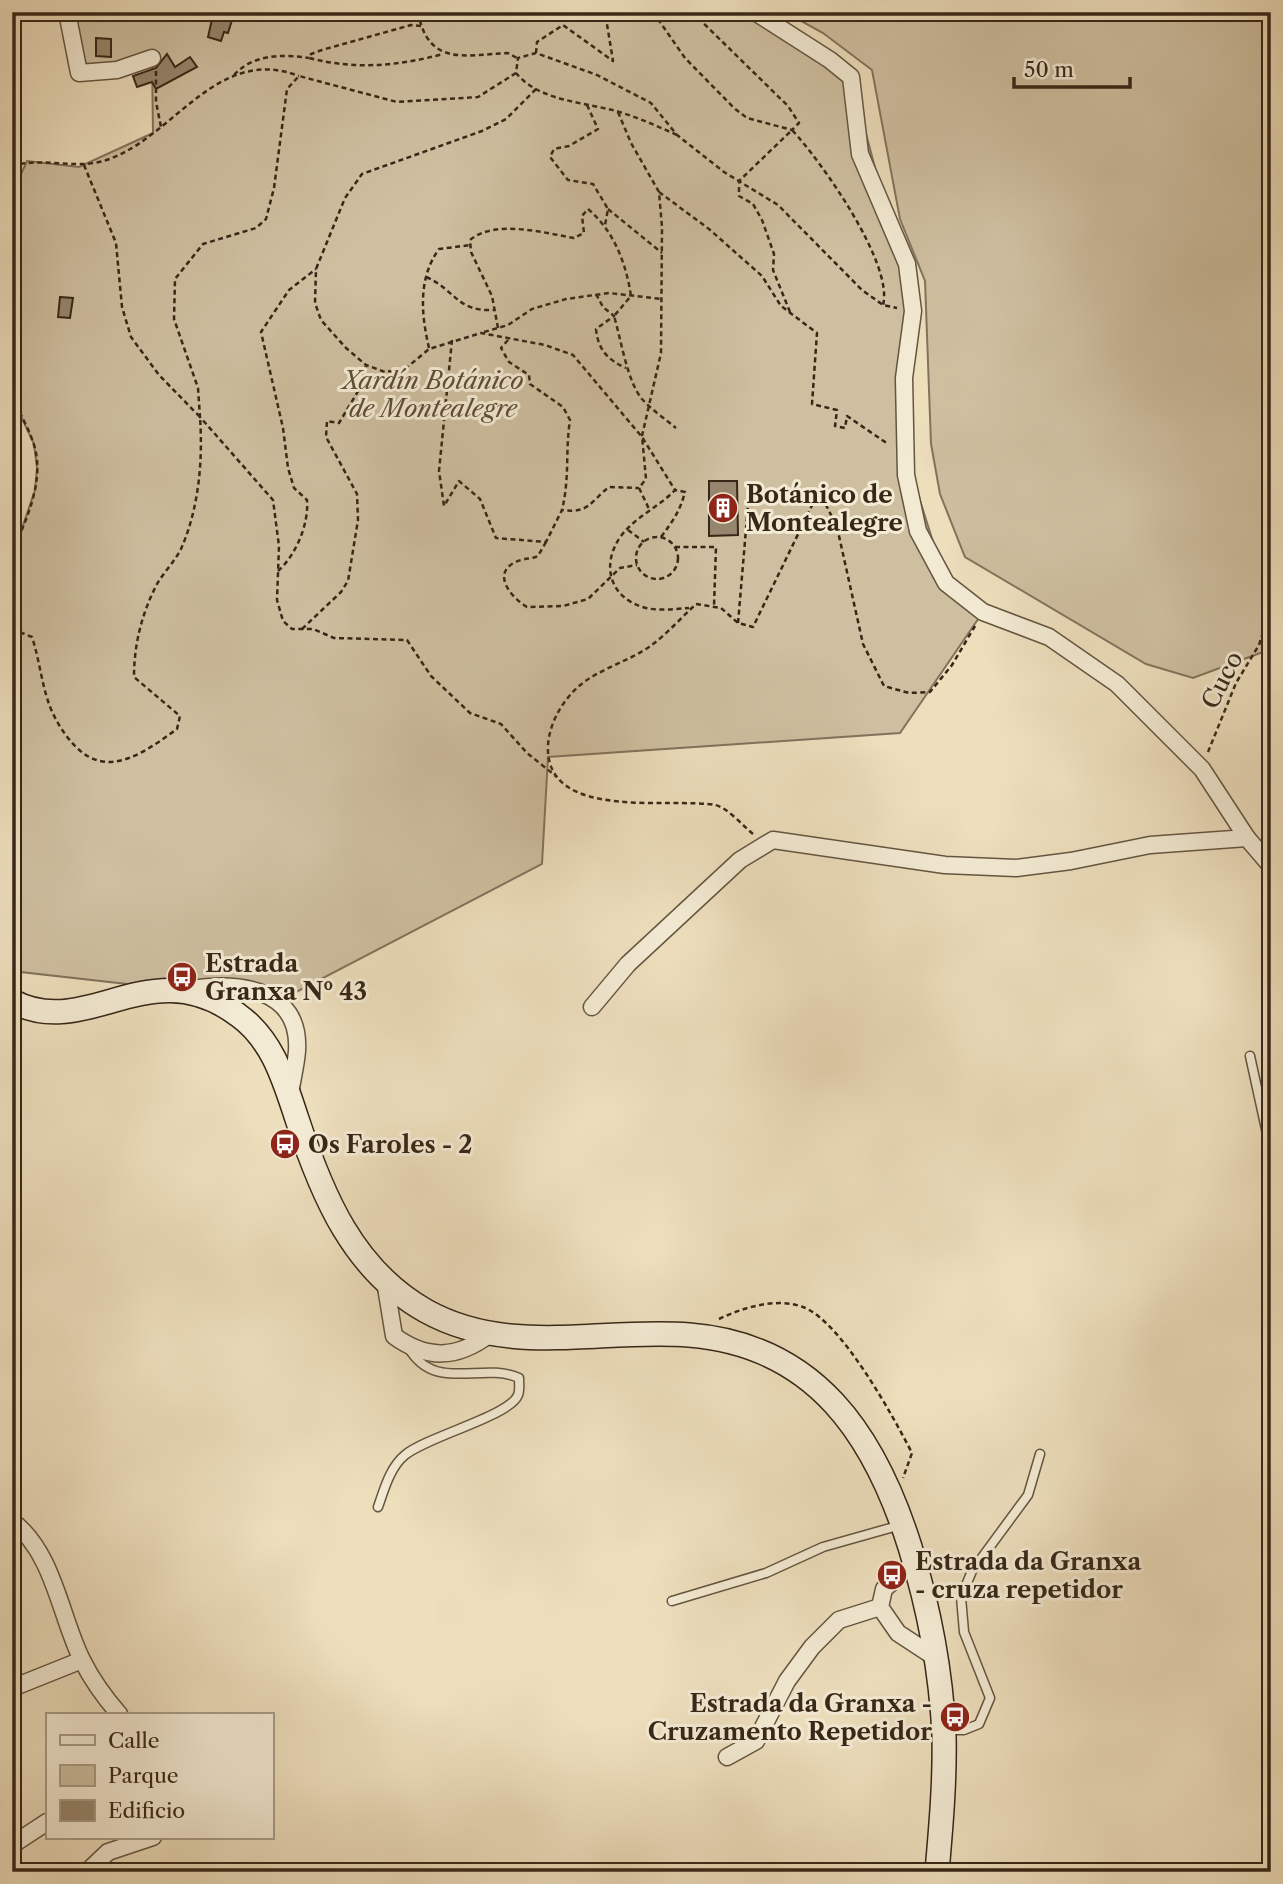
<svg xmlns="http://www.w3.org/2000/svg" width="1283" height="1884" font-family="'Libre Caslon Text',serif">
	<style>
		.green { fill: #cebfa0; stroke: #82735c; stroke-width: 2 }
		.building { fill: #96866d; stroke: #372717; stroke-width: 2 }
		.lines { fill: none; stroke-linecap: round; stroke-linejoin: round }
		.service-casing { stroke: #645540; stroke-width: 11 }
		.minor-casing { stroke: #645540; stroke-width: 19 }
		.secondary-casing { stroke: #372717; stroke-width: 26 }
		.path { stroke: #372717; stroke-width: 2.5; stroke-dasharray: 5 3.5; stroke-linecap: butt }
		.service { stroke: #f3ead3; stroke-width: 8 }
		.minor { stroke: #f3ead3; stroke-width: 16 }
		.secondary { stroke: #f3ead3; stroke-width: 23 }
		.labels { text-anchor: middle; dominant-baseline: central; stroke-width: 6; stroke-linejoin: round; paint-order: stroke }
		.park-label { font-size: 24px; font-style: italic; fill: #5d4d39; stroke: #f3ead3 }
		.poi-label { font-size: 24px; font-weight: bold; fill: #372717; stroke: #f3ead3; text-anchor: start }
		.street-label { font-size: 24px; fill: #372717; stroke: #f3ead3 }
	</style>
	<rect width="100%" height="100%" fill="#eddebc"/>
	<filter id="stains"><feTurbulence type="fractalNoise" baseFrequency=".00286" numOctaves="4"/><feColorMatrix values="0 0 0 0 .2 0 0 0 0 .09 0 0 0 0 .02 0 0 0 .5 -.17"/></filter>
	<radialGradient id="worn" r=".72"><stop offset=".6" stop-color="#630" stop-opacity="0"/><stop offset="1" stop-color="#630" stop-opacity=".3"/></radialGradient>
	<g class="green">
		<polygon points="67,12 755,12 851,77 913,311 906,456 946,583 983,612 900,733 548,757 542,864 279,1001 12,971 12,558 35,490 37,468 34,444 12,397 12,180 18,181 27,161 79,167 153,133 152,58 79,73"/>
		<polygon points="785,12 1262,12 1271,57 1271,649 1193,678 1146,664 965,557 940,494 931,444 925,281 900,219 872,70 823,33"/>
	</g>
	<g class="building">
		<polygon points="213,15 232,20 228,33 224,32 221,41 208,37"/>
		<polygon points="96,38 111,39 111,57 96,56"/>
		<polygon points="167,54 175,67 190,57 197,67 156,89 152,82 137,87 133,76 156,68"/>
		<polygon points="60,297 73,298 70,318 58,317"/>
		<polygon points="709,481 737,481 738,535 709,536"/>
	</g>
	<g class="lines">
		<g class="service-casing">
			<g id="service">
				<polyline points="1250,1056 1271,1152"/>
				<path d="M378 1507C384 1490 390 1467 405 1455 428 1436 510 1416 518 1395 520 1391 519 1383 519 1378 481 1361 435 1394 408 1347"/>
				<polyline points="672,1601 766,1573 823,1547 901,1525"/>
				<polyline points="947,1730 964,1730 979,1724 990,1698 964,1632 961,1597 972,1571 1028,1495 1040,1454"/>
			</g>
		</g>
		<g class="minor-casing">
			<g id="minor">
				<polyline points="67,12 79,73 117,70 152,58"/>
				<polyline points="755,12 830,60 851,77 860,154 907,264 913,311 904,378 906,475 918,531 946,583 983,612 1049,637 1117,684 1202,769 1247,838 1271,866"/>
				<path d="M190 989C237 982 301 987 297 1051 296 1065 292 1080 290 1094"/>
				<polyline points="592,1007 628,964 740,860 773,840 945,865 1016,868 1071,861 1150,845 1247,838"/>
				<path d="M385 1281 394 1336C427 1360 457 1359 490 1334"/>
				<path d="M12 1521C54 1553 60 1616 82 1660 92 1680 105 1698 119 1714"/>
				<polyline points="915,1562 884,1589 880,1607 898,1633 936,1658"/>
				<polyline points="12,1688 82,1660"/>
				<polyline points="727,1757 756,1741 787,1681 812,1647 839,1620 880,1607"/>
				<polyline points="12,1845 47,1822"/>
				<polyline points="87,1872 108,1852 153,1837"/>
			</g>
		</g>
		<g class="secondary-casing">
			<path id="secondary" d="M12 1001C87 1042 150 949 238 1015 273 1040 284 1080 297 1119 322 1195 353 1270 426 1311 509 1357 600 1328 689 1335 816 1345 875 1436 910 1547 929 1608 941 1671 944 1735 945 1781 941 1826 937 1872"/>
		</g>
		<g class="path">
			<path d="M418 12C428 67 465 55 508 53L517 58"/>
			<polyline points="653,12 685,58 734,108 747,118 792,130 799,123 788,106 692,12"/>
			<path d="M421 26 411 25 322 50 311 54 309 58C355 70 398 66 443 54"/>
			<polyline points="536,53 537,42 563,25 613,61 605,12"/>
			<polyline points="156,71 156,102 161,127"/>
			<polyline points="516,73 478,97 397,102 299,76 287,89 274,188 266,219 256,228 203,244 175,279 174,319 198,388 200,417 273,500 279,546 277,600 283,621 292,629 313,629 334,638 407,640 431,676 470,713 501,724 527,753 557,777"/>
			<path d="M234 75C253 54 283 54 309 58"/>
			<path d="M536 89 506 119 482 131 362 174 345 198 316 269 315 303 321 320 346 348 366 365 385 372 405 369 429 349 481 333 545 345 573 355 642 437 675 490C659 507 635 517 621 536 600 565 610 599 646 608 659 611 676 609 689 608"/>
			<polyline points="587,105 598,129 569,146 554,149 550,157 568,180 593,184 608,209 605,225"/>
			<polyline points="618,112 631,143 659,192 662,227 661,353 642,436 646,479 639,488 650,511"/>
			<path d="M677 135C657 126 637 117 616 111 583 102 539 101 516 73L518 58 536 53 597 75 651 103 677 135 724 172 778 205 862 290 883 305 897 308"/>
			<path d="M12 166C45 156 79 172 112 158 176 133 219 45 299 76"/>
			<polyline points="659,192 709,229 762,276 781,306 817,333 812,404 837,410 835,426 845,428 847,416 888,444"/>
			<polyline points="608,209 662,253"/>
			<path d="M426 277C455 289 456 312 494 310"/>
			<path d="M596 294 603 307 614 316 596 329C598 350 608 360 626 368"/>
			<path d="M790 312 773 270 774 254 762 220 753 204 739 196V181L792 130C821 161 894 264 883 305"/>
			<path d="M498 328 492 296 471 252 470 240C495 219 545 233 574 238L584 233 582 216 588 209C614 231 626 263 631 296L614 316C621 339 627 381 642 399 652 410 665 419 676 428"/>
			<polyline points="484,332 508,325 532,309 566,299 609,293 662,299"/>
			<path d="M452 340 439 471 444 506 459 481 480 499 496 538 546 542 562 510C589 514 591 501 609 487L639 488"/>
			<path d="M508 340 501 348 509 362 529 375 530 384 563 407 570 420C565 453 570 476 562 510"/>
			<path d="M429 348C421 314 418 278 439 249L471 245"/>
			<path d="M12 397C19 412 28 427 33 442 46 478 27 519 12 552"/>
			<polyline points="628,530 644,542"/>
			<path d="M661 537C673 521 680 511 685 492L675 490"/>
			<circle cx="657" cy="558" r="21"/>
			<path d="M546 542 538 556C532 559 527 558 521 560 489 570 509 596 527 607L563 606 588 599 620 568 637 565"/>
			<polyline points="675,547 716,547 714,606"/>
			<path d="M278 571C296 555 309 524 307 500L294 488 288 468 283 428 261 332 289 290 316 269"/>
			<polyline points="738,623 749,494 771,489"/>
			<path d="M12 629 32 637C39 658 41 680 48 701 53 717 64 735 76 747 109 780 146 751 177 729L180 716 134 677C134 644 142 613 157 584 164 572 175 561 181 549 199 508 203 460 200 417L159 375 131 337 122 307 116 243 84 165"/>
			<polyline points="302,629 341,592 348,581 358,520 357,494 326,437 327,421 339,423 360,388 366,365"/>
			<polyline points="1208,752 1236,683 1259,645 1271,607"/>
			<path d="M753 834C743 826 727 807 715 805 671 797 545 822 548 746 549 724 562 701 579 686 599 669 627 662 649 647 666 635 681 618 696 604L721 608 738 623 753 627 819 491 837 527 863 644 884 686 909 693 930 692 952 665 975 626"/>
			<path d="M719 1319C742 1308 776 1297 803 1307 841 1321 893 1416 912 1453L903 1478"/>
		</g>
		<use href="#service" class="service"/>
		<use href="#minor" class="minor"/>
		<use href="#secondary" class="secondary"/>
	</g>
	<defs>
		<g id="building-disc" transform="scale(1.575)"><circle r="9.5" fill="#8f2418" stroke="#f3ead3"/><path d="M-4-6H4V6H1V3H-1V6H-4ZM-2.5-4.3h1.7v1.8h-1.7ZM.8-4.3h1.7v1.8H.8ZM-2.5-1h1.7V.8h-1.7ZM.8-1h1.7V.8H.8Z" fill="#fff"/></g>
		<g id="bus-disc" transform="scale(1.575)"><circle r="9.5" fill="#8f2418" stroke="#f3ead3"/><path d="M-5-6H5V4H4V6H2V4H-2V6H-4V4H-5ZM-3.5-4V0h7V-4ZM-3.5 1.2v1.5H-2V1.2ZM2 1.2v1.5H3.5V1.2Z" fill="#fff"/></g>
	</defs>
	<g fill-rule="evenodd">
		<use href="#building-disc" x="723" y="508"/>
		<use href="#bus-disc" x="182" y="977"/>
		<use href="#bus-disc" x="285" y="1144"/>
		<use href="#bus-disc" x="892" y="1575"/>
		<use href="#bus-disc" x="955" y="1717"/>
	</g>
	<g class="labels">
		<g class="park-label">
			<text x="433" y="380">Xardín Botánico<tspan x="433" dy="28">de Montealegre</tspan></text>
		</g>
		<g class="poi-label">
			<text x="746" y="494">Botánico de<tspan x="746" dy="28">Montealegre</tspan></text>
			<text x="205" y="963">Estrada<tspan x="205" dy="28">Granxa Nº 43</tspan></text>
			<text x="308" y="1144">Os Faroles - 2</text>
			<text x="915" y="1561">Estrada da Granxa<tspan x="915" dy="28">- cruza repetidor</tspan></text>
			<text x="932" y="1703" text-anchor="end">Estrada da Granxa -<tspan x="932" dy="28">Cruzamento Repetidor</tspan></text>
		</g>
		<g class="street-label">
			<text transform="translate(1222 680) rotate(-63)">Cuco</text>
		</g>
	</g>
	<rect width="1283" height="1884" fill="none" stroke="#eddebc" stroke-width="42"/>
	<rect x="14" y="14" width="1255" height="1856" fill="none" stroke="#372717" stroke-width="3.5"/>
	<rect x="21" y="21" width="1241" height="1842" fill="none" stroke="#372717" stroke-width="2"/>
	<rect x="46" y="1713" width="228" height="126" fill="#f3ead3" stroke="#a89c88" stroke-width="2"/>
	<rect x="60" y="1735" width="35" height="10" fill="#f3ead3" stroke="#a89c88" stroke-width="2"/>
	<text x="108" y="1748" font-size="21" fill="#372717">Calle</text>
	<rect x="60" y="1765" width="35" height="21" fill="#cebfa0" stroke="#a89c88" stroke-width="2"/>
	<text x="108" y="1783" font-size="21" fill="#372717">Parque</text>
	<rect x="60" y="1800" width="35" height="21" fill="#96866d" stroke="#a89c88" stroke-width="2"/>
	<text x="108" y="1818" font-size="21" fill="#372717">Edificio</text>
	<path d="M1014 77v10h116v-10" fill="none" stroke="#372717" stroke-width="3.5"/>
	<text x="1024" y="77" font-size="21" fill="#372717" stroke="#f3ead3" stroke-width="5" paint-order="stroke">50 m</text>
	<rect width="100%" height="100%" filter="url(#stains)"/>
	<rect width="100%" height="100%" fill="url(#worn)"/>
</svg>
